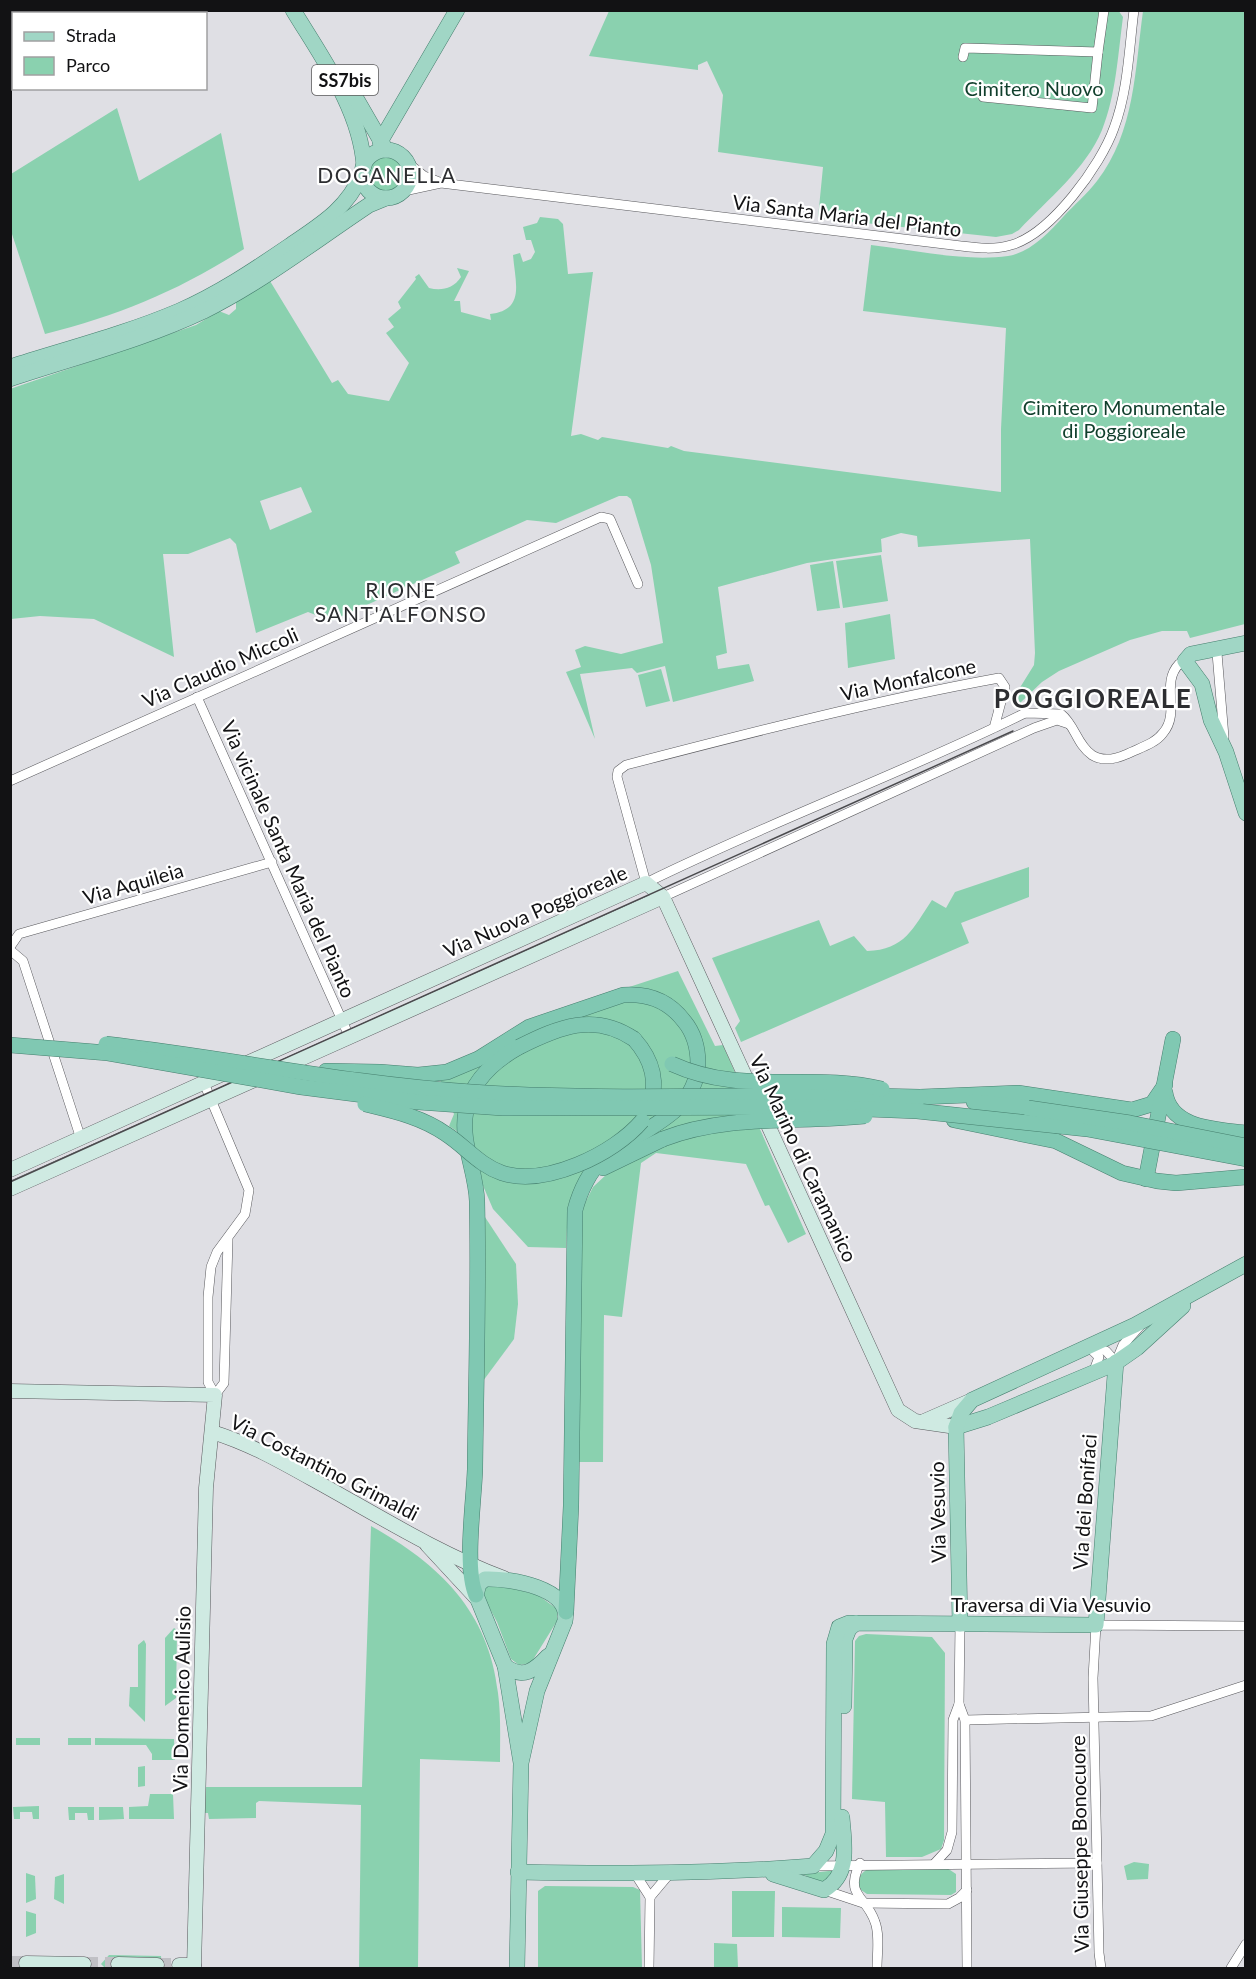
<svg xmlns="http://www.w3.org/2000/svg" width="1256" height="1979" font-family="Lato,sans-serif">
	<style>
		.green { fill: #8ad1af; fill-rule: evenodd }
		.lines { fill: none; stroke-linecap: round; stroke-linejoin: round }
		.secondary-tunnel { stroke: #c0c0c5; stroke-width: 14; stroke-dasharray: 14 7; stroke-linecap: butt }
		.minor-casing { stroke: #58585c; stroke-width: 10 }
		.secondary-casing { stroke: #58585c; stroke-width: 15 }
		.primary-casing { stroke: #457f6e; stroke-width: 16 }
		.trunk-casing { stroke: #457f6e; stroke-width: 16 }
		.minor { stroke: #fff; stroke-width: 9 }
		.secondary { stroke: #cfeae2; stroke-width: 14 }
		.primary { stroke: #a0d6c5; stroke-width: 15 }
		.trunk { stroke: #80c8b2; stroke-width: 15 }
		.tram { stroke: #4a4a4d; stroke-width: 1.5 }
		.trunk-bridge-casing { stroke: #457f6e; stroke-width: 16; stroke-linecap: butt }
		.trunk-bridge { stroke: #80c8b2; stroke-width: 15 }
		.labels { text-anchor: middle; dominant-baseline: central; stroke-width: 4.5; stroke-linejoin: round; paint-order: stroke }
		.shield { fill: #fff; stroke: #59595a; stroke-width: 1.5 }
		.shield-label { font-size: 18px; font-weight: bold; fill: #121214 }
		.park-label { font-size: 20px; fill: #103f2c; stroke: #fff }
		.street-label { font-size: 20px; fill: #121214; stroke: #fff }
		.neighbourhood-label { font-size: 21px; letter-spacing: 1.5px; fill: #2d2e31; stroke: #fff }
		.district-label { font-size: 26px; font-weight: bold; letter-spacing: 1.5px; fill: #2d2e31; stroke: #fff }
	</style>
	<rect width="100%" height="100%" fill="#dfdfe4"/>
	<g class="green">
		<path d="M1118 10 1123 17C1118 54 1116 95 1102 130 1086 169 1047 200 1019 230L1012 234 996 237 818 218 823 167 718 152 723 95 707 61 698 65V70L589 56 609 11Z"/>
		<path d="M1143 11H1245V624L1190 638 1187 631H1162L1130 640 1059 671 1042 682 1020 703 1016 694 1034 665 1035 653 1030 539 918 547 917 536 901 533 881 539 882 552 807 563 718 587 727 653 716 656 718 669 749 664 754 681 673 702 665 666 637 673 632 668 580 674 595 739 566 672 581 667 575 650 585 646 621 654 663 643 651 565 631 499 627 496H619L556 523 527 520 455 552 460 563 331 621 308 612 256 633 236 544 230 538 188 554H163L174 657 94 619 40 616 11 619 10 389 196 325 219 311 229 315 236 309V301L270 281 332 383 338 380 348 394 389 401 409 363 386 333 394 327 388 319 401 308 398 302 416 279 415 277 419 274 429 288C441 291 453 289 461 277L457 268 469 271 454 301H460L461 312 491 320 490 314C526 310 515 282 513 255L520 253 523 262 531 259 535 252 531 240H526L523 227 537 223 540 217 558 219 563 224 568 274 593 272 571 436 581 434 598 440 602 437 668 448 671 446 684 451 1001 492V429L1006 328 863 311 871 245C913 250 966 262 1008 256 1029 253 1049 233 1063 217 1074 205 1087 194 1097 181 1135 132 1135 69 1143 11ZM301 487 312 512 270 530 260 501Z"/>
		<path d="M117 108 139 181 221 133 244 249C178 291 120 315 45 334L11 231V174Z"/>
		<circle cx="387" cy="174" r="20"/>
		<polygon points="881,555 888,601 843,608 836,561"/>
		<polygon points="833,561 840,608 817,611 810,565"/>
		<polygon points="890,614 895,659 848,668 845,623"/>
		<polygon points="661,669 670,701 646,707 638,675"/>
		<path d="M1029 867V897L961 923 969 943 741 1042 735 1028 740 1021 712 958 819 920 830 946 854 936 867 951C905 950 913 928 932 900L946 908 955 892Z"/>
		<polygon points="678,971 715,1046 723,1045 806,1234 788,1243 769,1205 765,1206 746,1164 656,1153 641,1163 622,1317 604,1315 603,1462 576,1462 580,1213 593,1187 607,1174 610,1161 700,1087 687,1016 636,999 670,1013 689,1040 692,1080 679,1100 584,1172 568,1206 566,1248 528,1247 493,1209 478,1174 470,1115 480,1069 458,1132 449,1126 454,1114 436,1070 614,992"/>
		<polygon points="481,1211 516,1264 518,1304 514,1339 483,1381"/>
		<path d="M371 1526C439 1564 489 1611 498 1693 501 1715 500 1739 500 1762L420 1759 418 1968H359L361 1805 259 1801 256 1803V1818L209 1819 208 1813H205V1787H362Z"/>
		<polygon points="491,1583 538,1595 557,1609 557,1621 531,1663 519,1665 511,1659 497,1622 481,1592"/>
		<polygon points="174,1628 177,1630 176,1698 165,1706 165,1638"/>
		<polygon points="866,1634 932,1637 945,1653 944,1840 941,1849 922,1857 886,1857 885,1802 852,1799 855,1641 859,1636"/>
		<polygon points="144,1640 146,1644 145,1722 129,1706 130,1687 138,1687 138,1645"/>
		<rect x="16" y="1738" width="24" height="7"/>
		<rect x="68" y="1738" width="23" height="7"/>
		<polygon points="95,1738 174,1739 175,1760 152,1760 152,1754 146,1745 95,1745"/>
		<polygon points="145,1766 145,1786 138,1787 138,1767"/>
		<polygon points="150,1794 173,1794 174,1819 129,1819 129,1807 148,1806"/>
		<polygon points="39,1806 39,1819 33,1819 32,1812 20,1812 20,1819 14,1819 13,1807"/>
		<polygon points="68,1807 94,1807 94,1820 88,1820 87,1813 75,1813 75,1820 69,1820"/>
		<polygon points="99,1807 123,1807 124,1819 99,1820"/>
		<polygon points="1134,1862 1149,1864 1148,1879 1127,1880 1124,1866"/>
		<path d="M870 1868H947L956 1874V1892L951 1895 867 1894 861 1890C854 1881 861 1872 870 1868Z"/>
		<polygon points="837,1870 827,1882 819,1883 803,1874"/>
		<polygon points="26,1873 35,1876 36,1899 26,1903"/>
		<polygon points="64,1874 64,1904 54,1899 55,1877"/>
		<polygon points="545,1886 633,1887 640,1890 642,1968 538,1968 538,1891"/>
		<polygon points="732,1891 775,1891 774,1937 732,1937"/>
		<polygon points="782,1907 841,1908 840,1938 782,1937"/>
		<polygon points="26,1911 36,1914 36,1933 26,1937"/>
		<polygon points="714,1943 737,1944 738,1968 714,1968"/>
		<polygon points="109,1955 161,1956 162,1968 157,1958 113,1958 122,1968 105,1968 101,1964"/>
	</g>
	<g class="lines">
		<g class="secondary-tunnel">
			<polyline points="10,1963 26,1963"/>
			<polyline points="84,1964 118,1964"/>
			<polyline points="157,1965 179,1965"/>
		</g>
		<g class="minor-casing">
			<g id="minor">
				<polyline points="157,10 158,14"/>
				<polyline points="963,57 965,48 1098,52 1104,10"/>
				<polyline points="983,97 1092,108 1098,52"/>
				<polyline points="409,164 424,176 439,182"/>
				<path d="M404 191 441 183 961 246C978 248 995 250 1011 245 1051 234 1101 165 1114 128 1128 91 1129 49 1134 10"/>
				<polyline points="1217,653 1224,737"/>
				<polyline points="197,697 349,1036"/>
				<path d="M994 728 1005 687 999 678C873 701 749 733 626 765L618 771 617 777 646 883C769 822 899 775 1023 714L1026 713 1061 714C1075 725 1077 745 1092 755 1103 762 1116 759 1127 754 1139 748 1155 744 1163 733 1181 712 1160 684 1179 664"/>
				<polyline points="10,781 601,517 610,519 638,584"/>
				<polyline points="663,897 1034,728 1057,720 1069,724"/>
				<polyline points="10,947 19,934 272,862"/>
				<polyline points="10,950 23,961 81,1139"/>
				<polyline points="204,1083 249,1190 245,1214 217,1252 211,1267 208,1297 208,1382 215,1395 224,1383 228,1239"/>
				<polyline points="1091,1347 1106,1351 1116,1362"/>
				<polyline points="1090,1348 1099,1357 1093,1373"/>
				<polyline points="1116,1362 1123,1345 1139,1327"/>
				<polyline points="959,1704 965,1720 967,1968"/>
				<polyline points="965,1720 1151,1716 1246,1685"/>
				<path d="M860 1863C844 1897 866 1895 875 1922 880 1935 877 1954 877 1968"/>
				<polyline points="935,1863 947,1850 952,1832 953,1720 959,1704 960,1624"/>
				<polyline points="813,1866 1097,1863"/>
				<polyline points="634,1872 650,1897 649,1968"/>
				<polyline points="824,1890 863,1903 948,1904 959,1898 967,1890"/>
				<polyline points="650,1897 671,1872"/>
				<polyline points="1101,1968 1099,1953 1093,1678 1096,1625 1246,1626"/>
				<polyline points="1231,1968 1246,1944"/>
			</g>
		</g>
		<g class="secondary-casing">
			<g id="secondary">
				<polyline points="276,1070 663,897"/>
				<polyline points="762,1112 898,1410 915,1421 956,1427"/>
				<polyline points="10,1170 646,883 663,897 751,1089"/>
				<polyline points="10,1189 259,1078"/>
				<polyline points="10,1391 215,1395 206,1488 194,1968"/>
				<polyline points="924,1421 972,1400"/>
				<path d="M212 1432C248 1443 280 1461 312 1479 374 1513 437 1553 504 1578"/>
				<polyline points="427,1545 477,1599"/>
				<polyline points="26,1963 84,1964"/>
				<polyline points="118,1964 157,1965"/>
				<polyline points="179,1965 194,1965"/>
			</g>
		</g>
		<g class="primary-casing">
			<g id="primary">
				<path d="M293 10C322 58 360 109 364 166"/>
				<polyline points="353,93 386,150"/>
				<polyline points="380,142 457,10"/>
				<circle cx="386" cy="174" r="24"/>
				<path d="M10 367C66 349 125 334 179 311 218 294 254 270 289 246 321 224 346 210 362 174"/>
				<path d="M10 379C75 357 143 340 204 311 262 282 315 241 369 205L386 198"/>
				<polyline points="1246,643 1191,654 1185,661 1202,684 1211,720 1226,752 1246,813"/>
				<polyline points="956,1427 988,1417 1114,1364 1137,1348 1183,1306"/>
				<polyline points="960,1624 956,1427 961,1413 972,1400 1135,1325 1246,1264"/>
				<path d="M505 1666C523 1680 535 1670 548 1656"/>
				<polyline points="844,1706 845,1639 849,1629 856,1623"/>
				<path d="M518 1872C616 1874 715 1874 813 1866L826 1851 833 1834 834 1644 839 1627 849 1623 1096 1625 1116 1362"/>
				<path d="M773 1874 824 1890C851 1874 844 1845 842 1817"/>
				<path d="M517 1968 521 1763 505 1666 476 1595 479 1584 485 1579C510 1578 572 1588 565 1621L537 1691 521 1763"/>
			</g>
		</g>
		<g class="trunk-casing">
			<g id="trunk">
				<path d="M634 1039C652 1059 659 1082 649 1108"/>
				<path d="M326 1071 380 1072 418 1075 447 1072 478 1059 529 1027 623 995C648 993 669 1001 684 1021 694 1033 698 1048 698 1064 696 1116 637 1130 604 1158 590 1170 580 1191 575 1210L571 1506 566 1612"/>
				<path d="M1165 1092C1170 1129 1216 1129 1246 1133"/>
				<polyline points="920,1097 1018,1093 1132,1110 1152,1104 1165,1085"/>
				<polyline points="974,1102 1028,1108"/>
				<polyline points="954,1120 1056,1141 1122,1173 1157,1181 1176,1183 1246,1177"/>
				<polyline points="603,1168 663,1139"/>
				<polyline points="1146,1179 1173,1039"/>
				<path d="M476 1595C464 1569 474 1501 475 1469 476 1380 479 1290 477 1201 476 1171 460 1141 466 1111 471 1081 494 1061 519 1047"/>
			</g>
		</g>
		<use href="#minor" class="minor"/>
		<use href="#secondary" class="secondary"/>
		<use href="#primary" class="primary"/>
		<use href="#trunk" class="trunk"/>
		<polyline class="tram" points="10,1182 1013,731"/>
		<g class="trunk-bridge-casing">
			<g id="trunk-bridge">
				<path d="M106 1044C228 1058 348 1084 471 1092 620 1102 770 1092 920 1097"/>
				<polyline points="10,1045 108,1053 301,1087 418,1102 503,1108 815,1107 917,1111 1087,1129 1246,1159"/>
				<path d="M519 1047C559 1027 594 1012 634 1039"/>
				<path d="M672 1064C742 1096 809 1072 882 1089"/>
				<path d="M365 1104C394 1111 422 1117 446 1134 466 1147 479 1165 502 1173 545 1187 614 1154 642 1121"/>
				<polyline points="1028,1108 1130,1123 1246,1146"/>
				<path d="M663 1139C728 1114 797 1123 865 1116"/>
			</g>
		</g>
		<use href="#trunk-bridge" class="trunk-bridge"/>
	</g>
	<g class="labels">
		<rect class="shield" x="312" y="65" width="66" height="30" rx="4.5"/>
		<g class="shield-label">
			<text x="345" y="80">SS7bis</text>
		</g>
		<g class="park-label">
			<text x="1034" y="88">Cimitero Nuovo</text>
			<text x="1124" y="407">Cimitero Monumentale<tspan x="1124" dy="23">di Poggioreale</tspan></text>
		</g>
		<g class="street-label">
			<text transform="translate(847 215) rotate(7)">Via Santa Maria del Pianto</text>
			<text transform="translate(220 667) rotate(-24)">Via Claudio Miccoli</text>
			<text transform="translate(908 679) rotate(-12)">Via Monfalcone</text>
			<text transform="translate(289 859) rotate(66)">Via vicinale Santa Maria del Pianto</text>
			<text transform="translate(133 883) rotate(-16)">Via Aquileia</text>
			<text transform="translate(535 911) rotate(-24)">Via Nuova Poggioreale</text>
			<text transform="translate(804 1158) rotate(65)">Via Marino di Caramanico</text>
			<text transform="translate(325 1467) rotate(27)">Via Costantino Grimaldi</text>
			<text transform="translate(1084 1502) rotate(-86)">Via dei Bonifaci</text>
			<text transform="translate(937 1512) rotate(-91)">Via Vesuvio</text>
			<text x="1051" y="1604">Traversa di Via Vesuvio</text>
			<text transform="translate(181 1699) rotate(-89)">Via Domenico Aulisio</text>
			<text transform="translate(1079 1844) rotate(-91)">Via Giuseppe Bonocuore</text>
		</g>
		<g class="neighbourhood-label">
			<text x="387" y="174">DOGANELLA</text>
			<text x="401" y="589">RIONE<tspan x="401" dy="24">SANT'ALFONSO</tspan></text>
		</g>
		<g class="district-label">
			<text x="1093" y="698">POGGIOREALE</text>
		</g>
	</g>
	<rect width="1256" height="1979" fill="none" stroke="#121214" stroke-width="24"/>
	<rect x="12" y="12" width="195" height="78" fill="#ffffff" stroke="#a0a0a1" stroke-width="1.5"/>
	<rect x="24" y="32" width="30" height="9" fill="#a0d6c5" stroke="#a0a0a1" stroke-width="1.5"/>
	<text x="66" y="42" font-size="18" fill="#121214">Strada</text>
	<rect x="24" y="57" width="30" height="18" fill="#8ad1af" stroke="#a0a0a1" stroke-width="1.5"/>
	<text x="66" y="72" font-size="18" fill="#121214">Parco</text>
</svg>
